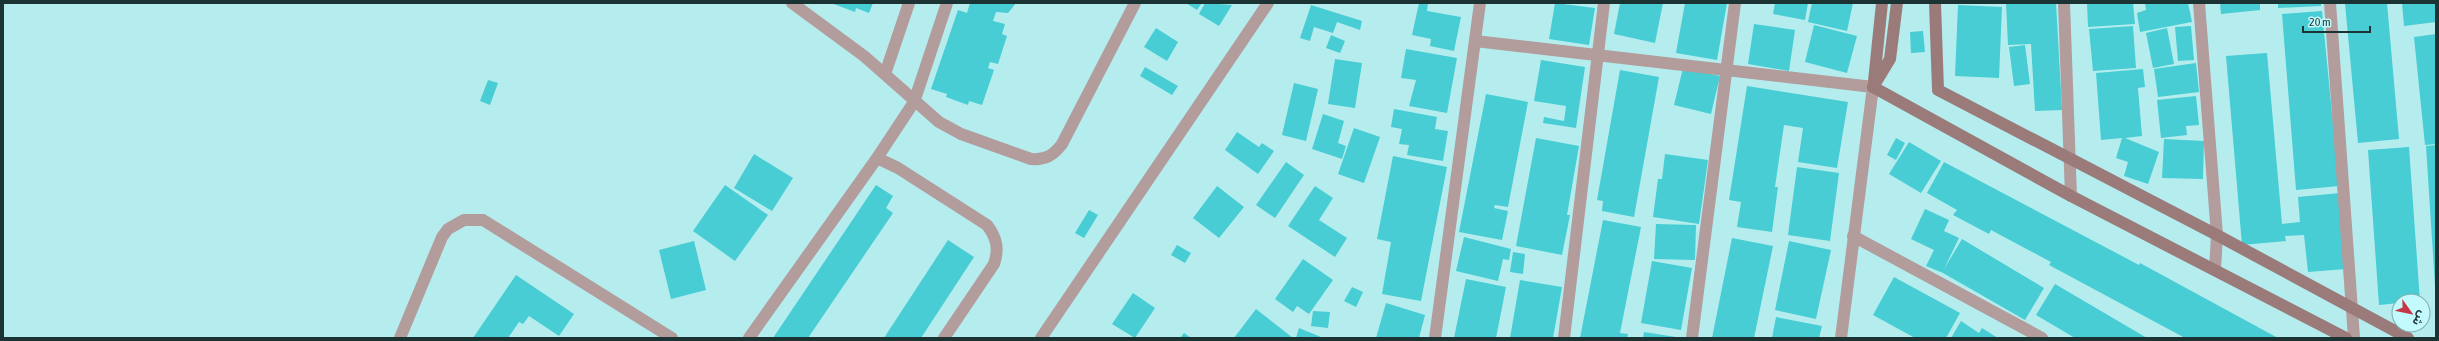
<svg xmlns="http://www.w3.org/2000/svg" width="2439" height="341" font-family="'Asap Condensed','Noto Sans Arabic',sans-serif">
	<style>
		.building { fill: #47cdd3 }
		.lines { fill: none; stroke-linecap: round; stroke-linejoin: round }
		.street { stroke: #b29c9c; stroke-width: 12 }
		.secondary { stroke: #9a7b7a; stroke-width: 12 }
	</style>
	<rect width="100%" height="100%" fill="#b5edef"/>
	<g class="building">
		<polygon points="831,3 873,3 869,13 856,8 855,12"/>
		<polygon points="970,3 1016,3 1008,13 996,12 993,21 1005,24 1002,34 1007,36 998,64 990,62 988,68 994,70 982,105 969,101 968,105 946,97 947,94 931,89 958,10 967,13"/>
		<polygon points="1186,3 1202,3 1197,10"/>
		<polygon points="1205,3 1232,5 1219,26 1199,14"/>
		<polygon points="1419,3 1428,3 1427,11 1461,17 1454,51 1430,46 1431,39 1412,35"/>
		<polygon points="1555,3 1595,8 1589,45 1549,39"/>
		<polygon points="1620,3 1663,3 1655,43 1614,34"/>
		<polygon points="1685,3 1727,3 1717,60 1676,53"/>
		<polygon points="1775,3 1808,3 1805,20 1773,14"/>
		<polygon points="1812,3 1853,3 1847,31 1808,22"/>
		<polygon points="2006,3 2056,3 2062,110 2035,111 2031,44 2008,45"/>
		<polygon points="2087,3 2133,3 2135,24 2088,27"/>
		<polygon points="2145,3 2188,3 2192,22 2140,32 2137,13 2146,10"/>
		<polygon points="2220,3 2260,3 2260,10 2221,14"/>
		<polygon points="2278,3 2321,3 2321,6 2278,8"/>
		<polygon points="2345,3 2387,3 2399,139 2358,143"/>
		<polygon points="2402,3 2436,3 2436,22 2404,26"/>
		<polygon points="1311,5 1362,21 1360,30 1337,22 1333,33 1314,27 1310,41 1300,38"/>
		<polygon points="1958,5 2002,7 1999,78 1955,76"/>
		<polygon points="2322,11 2339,186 2296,190 2282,14"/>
		<polygon points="1754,24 1795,30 1789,71 1748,64"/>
		<polygon points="1814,25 1857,36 1847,73 1805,62"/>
		<polygon points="2133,26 2136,68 2093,71 2089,29"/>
		<polygon points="2191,26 2194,60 2178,61 2175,27"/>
		<polygon points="1156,28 1178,42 1167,61 1144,47"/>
		<polygon points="2167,28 2174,64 2153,68 2146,33"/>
		<polygon points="1923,31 1925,52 1911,53 1910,32"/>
		<polygon points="2436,34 2436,144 2425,145 2414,37"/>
		<polygon points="1331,35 1345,41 1340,53 1326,48"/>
		<polygon points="2025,45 2030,84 2014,86 2009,47"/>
		<polygon points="1406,49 1457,58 1447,113 1409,106 1416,80 1401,78"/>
		<polygon points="2267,53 2282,224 2300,222 2298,197 2340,193 2346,269 2308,272 2304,235 2285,236 2286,241 2242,245 2226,56"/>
		<polygon points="1335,59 1362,63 1355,108 1328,104"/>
		<polygon points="1541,60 1585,67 1576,128 1543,123 1544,117 1564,121 1566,106 1534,101"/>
		<polygon points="2196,63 2199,92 2158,97 2154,69"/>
		<polygon points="1145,67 1178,86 1172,95 1140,76"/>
		<polygon points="1683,68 1720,76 1711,114 1674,105"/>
		<polygon points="2143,69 2145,87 2138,88 2142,136 2125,138 2159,152 2148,184 2124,176 2128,162 2116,158 2122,138 2101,140 2096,73"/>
		<polygon points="1620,70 1659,77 1634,217 1602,211 1603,201 1597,200"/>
		<polygon points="488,80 498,83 490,105 480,101"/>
		<polygon points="1294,83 1318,89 1306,141 1282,135"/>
		<polygon points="1747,86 1848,102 1837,168 1798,162 1803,128 1784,125 1775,187 1778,187 1772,232 1737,227 1741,202 1729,200"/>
		<polygon points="1486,94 1528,102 1508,207 1495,205 1494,208 1508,211 1502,240 1459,232"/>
		<polygon points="2196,96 2199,125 2186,126 2187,135 2161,138 2157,100"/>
		<polygon points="1394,109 1437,117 1435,129 1448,131 1443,161 1407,155 1409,145 1399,144 1402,129 1391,127"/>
		<polygon points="1323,114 1344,121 1338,143 1346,146 1342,159 1312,149"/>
		<polygon points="1354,128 1380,137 1364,183 1338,174"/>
		<polygon points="1237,132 1259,147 1262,143 1274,151 1258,174 1225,150"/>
		<polygon points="1536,138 1579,146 1567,215 1570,215 1562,255 1516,246"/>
		<polygon points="1896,138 1905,143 1896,160 1887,155"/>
		<polygon points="2164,139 2204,141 2203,179 2162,178"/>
		<polygon points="1909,142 1941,161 1921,193 1889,174"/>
		<polygon points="2436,145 2436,286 2435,286 2426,146"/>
		<polygon points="2409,147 2420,301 2399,301 2399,303 2379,305 2368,150"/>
		<polygon points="754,154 793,178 772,211 734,188"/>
		<polygon points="1665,154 1708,160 1699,224 1653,217 1658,179 1662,179"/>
		<polygon points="1393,156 1447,167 1421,301 1382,294 1391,242 1377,239"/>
		<polygon points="1286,162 1304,175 1275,218 1256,205"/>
		<polygon points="1944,162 2139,265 2140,263 2278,338 2185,338 2049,265 2051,262 1991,230 1989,234 1953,215 1957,210 1927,193"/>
		<polygon points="1797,167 1839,173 1830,241 1788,235"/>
		<polygon points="725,185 768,215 735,261 693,231"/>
		<polygon points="876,185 893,196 886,208 893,213 808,338 773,338"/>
		<polygon points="1217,186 1244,207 1219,238 1193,218"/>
		<polygon points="1315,186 1333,198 1319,220 1347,238 1335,257 1288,226"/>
		<polygon points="1925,209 1949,220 1944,231 1959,238 1944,269 1962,239 2044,288 2025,320 1943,273 1926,266 1934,250 1911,239"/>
		<polygon points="1089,210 1098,215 1084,238 1075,233"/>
		<polygon points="1603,220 1641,227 1620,333 1628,334 1627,338 1580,338"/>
		<polygon points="1656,224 1696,225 1695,260 1654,259"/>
		<polygon points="1464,237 1511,249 1509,260 1503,259 1498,281 1456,271"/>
		<polygon points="1732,238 1773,246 1754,338 1712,338"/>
		<polygon points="948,240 974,257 921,338 884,338"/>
		<polygon points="694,241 706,290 671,299 659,250"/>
		<polygon points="1789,241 1831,250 1816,319 1775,310"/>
		<polygon points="1177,245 1191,253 1185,263 1171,255"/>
		<polygon points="1513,252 1525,254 1523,274 1510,272"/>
		<polygon points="1303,259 1333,280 1309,314 1297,306 1293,312 1275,299"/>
		<polygon points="1652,261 1692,268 1681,330 1641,323"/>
		<polygon points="516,275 574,314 559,336 529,316 523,324 519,322 508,338 473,338"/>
		<polygon points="1894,277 1960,313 1946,338 1915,338 1873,315"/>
		<polygon points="1466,279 1506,287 1496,338 1454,338"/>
		<polygon points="1520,280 1562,287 1553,338 1510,338"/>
		<polygon points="2055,284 2147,338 2075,338 2036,315"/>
		<polygon points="1352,287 1363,292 1356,307 1344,301"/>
		<polygon points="1133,293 1155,308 1135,338 1112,324"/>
		<polygon points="1386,303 1425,315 1419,338 1376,338"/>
		<polygon points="1256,309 1279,327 1293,338 1234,338"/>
		<polygon points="1313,311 1330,312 1328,328 1311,326"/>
		<polygon points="1776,317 1822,326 1819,338 1772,338"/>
		<polygon points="1961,321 1979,333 1982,328 1998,338 1951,338"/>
		<polygon points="1299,328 1321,337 1321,338 1296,338"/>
		<polygon points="1644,332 1676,337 1675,338 1643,338"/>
		<polygon points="1184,333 1191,338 1180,338"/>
	</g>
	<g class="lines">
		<g class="street">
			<path d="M792 3 864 56 939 122 961 134 1031 159C1045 160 1053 156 1062 144L1135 3"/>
			<polyline points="2064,3 2071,196"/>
			<polyline points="2199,3 2217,235 2215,270"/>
			<polyline points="2330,3 2354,338"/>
			<polyline points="1475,41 1873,87 1841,338"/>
			<polyline points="885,74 909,3"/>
			<polyline points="877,158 914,102 947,3"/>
			<polyline points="1853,236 2042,338"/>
			<polyline points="400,338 442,237 448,229 464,220 483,220 491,225 672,338"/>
			<path d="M749 338 877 158 898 168 987 225C997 238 999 249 994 264L944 338"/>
			<polyline points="1041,338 1268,3"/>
			<polyline points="1435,338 1480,3"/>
			<polyline points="1564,338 1604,3"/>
			<polyline points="1692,338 1735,3"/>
		</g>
		<g class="secondary">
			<polyline points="1935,3 1938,90 2217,235 2408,338"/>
			<polyline points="1874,81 1882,3"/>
			<polyline points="1873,87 2071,196 2346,338"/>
			<polyline points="1873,87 1890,59 1897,3"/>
		</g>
	</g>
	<rect width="2439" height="341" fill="none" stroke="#1c3334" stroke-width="8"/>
	<g transform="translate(2411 313) rotate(123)"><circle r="19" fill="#c2fafd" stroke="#80aaad"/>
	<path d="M0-3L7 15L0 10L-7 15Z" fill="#c63646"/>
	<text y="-6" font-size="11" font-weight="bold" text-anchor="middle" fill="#1c3334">ش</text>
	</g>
	<path d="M2303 26v6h67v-6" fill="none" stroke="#1c3334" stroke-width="2"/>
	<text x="2309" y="26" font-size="12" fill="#1c3334" stroke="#c2fafd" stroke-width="3" paint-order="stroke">20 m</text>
</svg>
